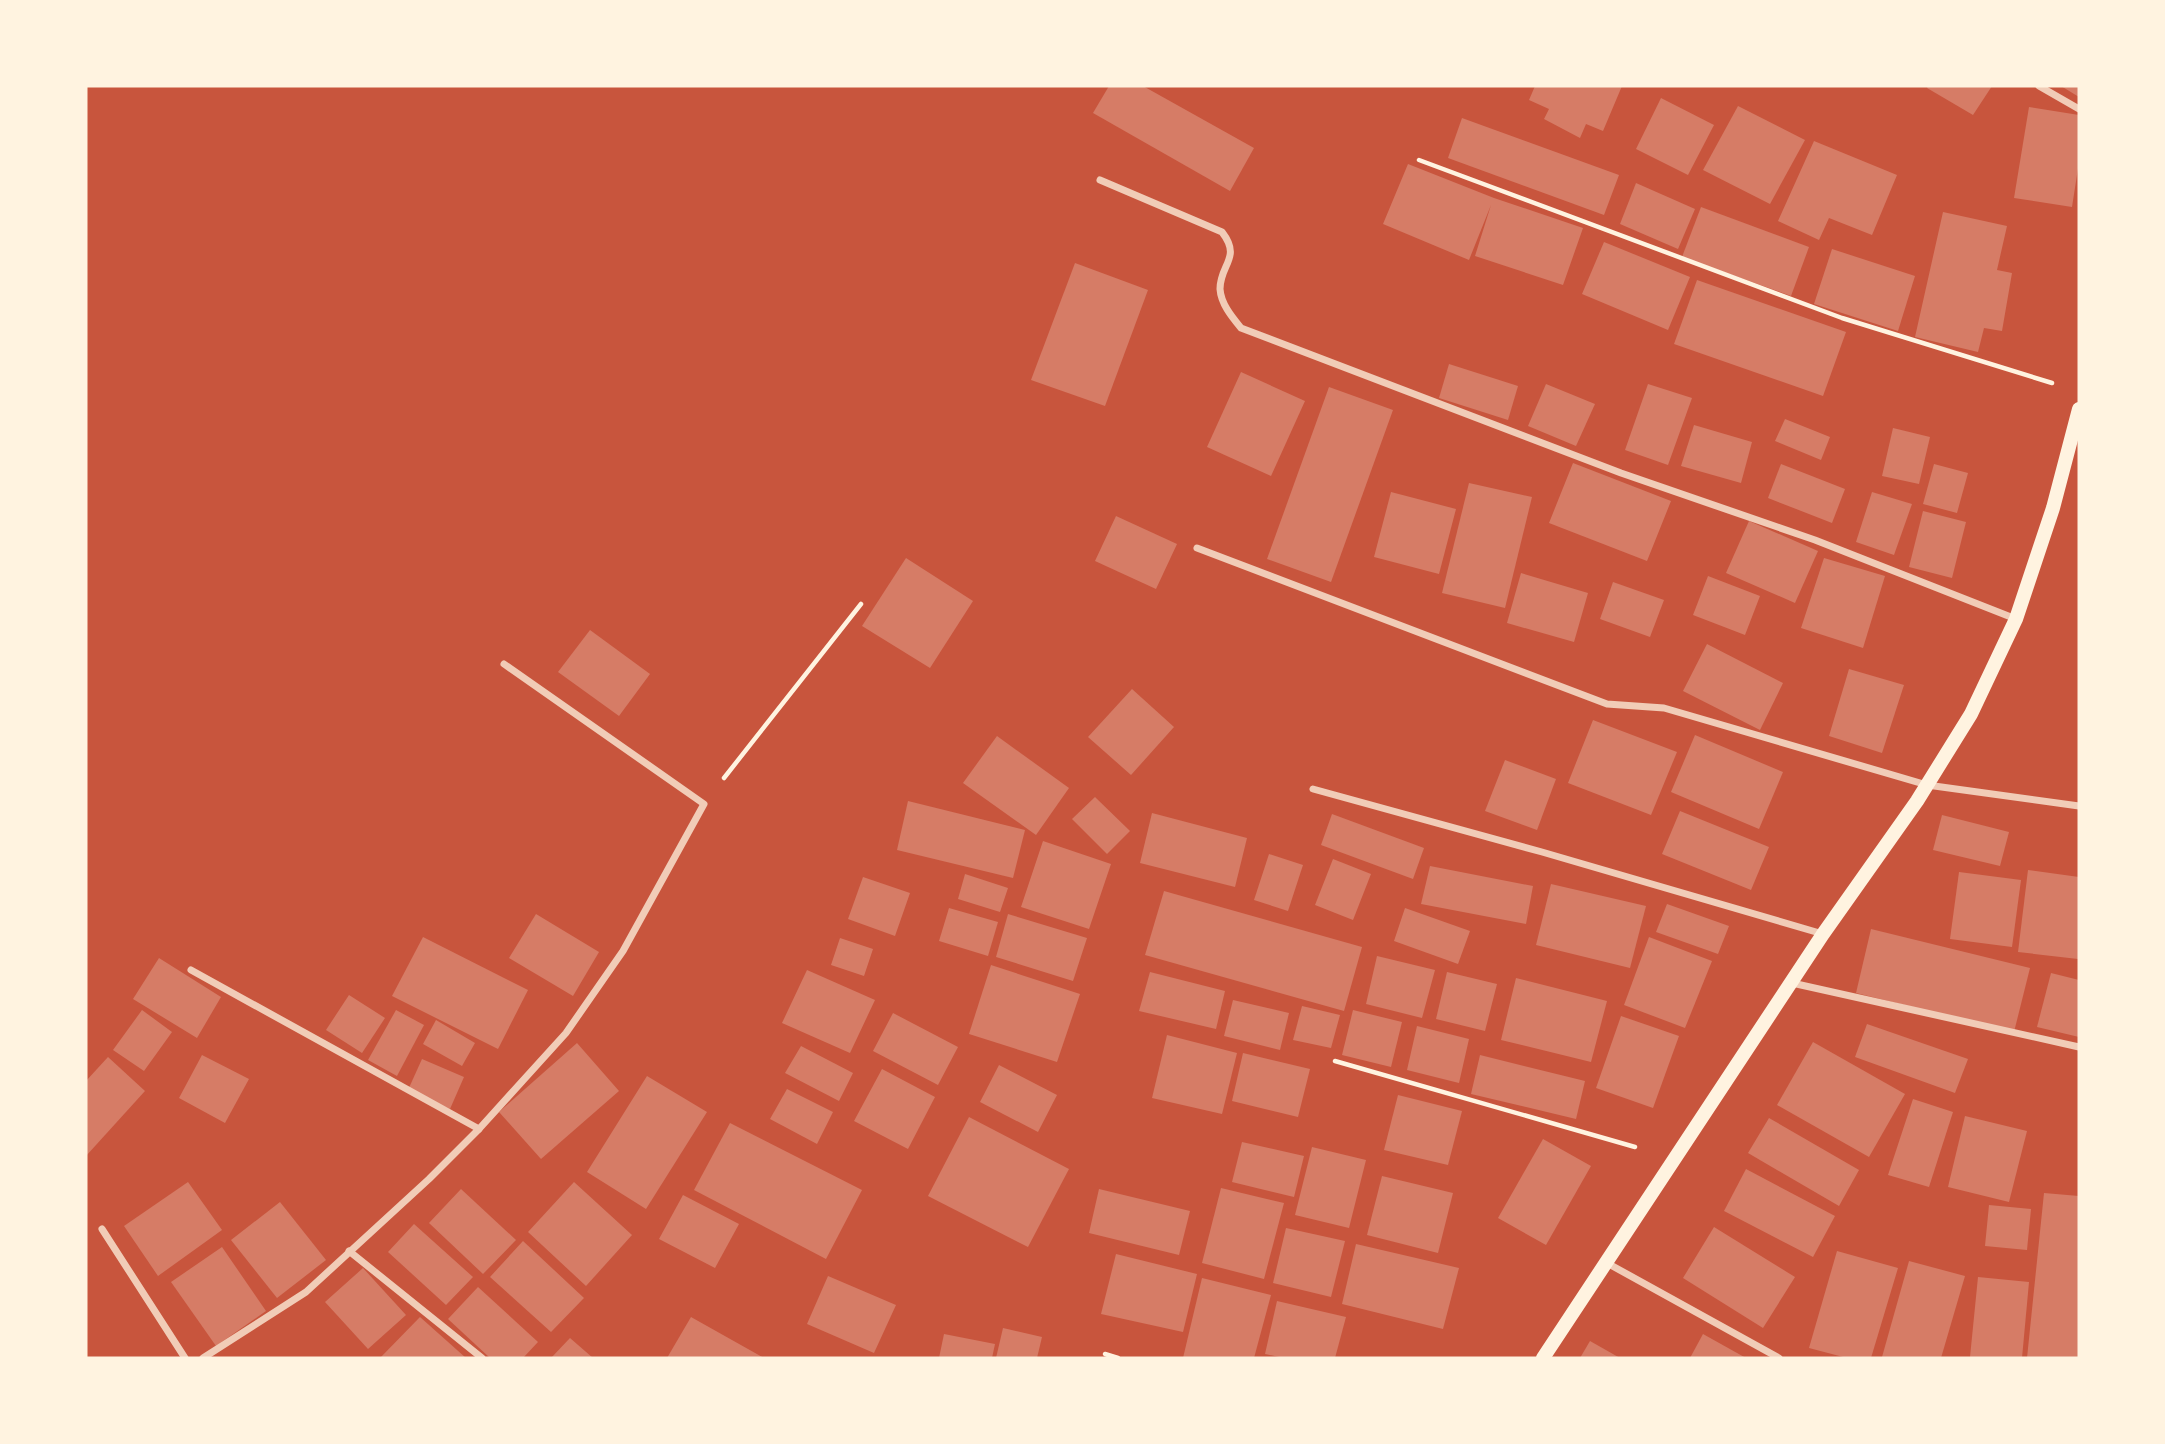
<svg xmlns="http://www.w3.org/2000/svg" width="2165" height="1444" font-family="'Varela Round',sans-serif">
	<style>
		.building { fill: #d67c66 }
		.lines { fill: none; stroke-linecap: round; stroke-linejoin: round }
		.path { stroke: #fff3e0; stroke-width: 4.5 }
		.minor { stroke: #f1ccb7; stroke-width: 7 }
		.secondary { stroke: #fff3e0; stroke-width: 14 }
	</style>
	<rect width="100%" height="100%" fill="#c8553d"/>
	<g class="building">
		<polygon points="1109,86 1143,86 1254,148 1230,191 1093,113"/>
		<polygon points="1535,86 1622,86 1603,131 1586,124 1580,138 1544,119 1549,109 1529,100"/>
		<polygon points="1928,86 1992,86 1973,115 1927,88"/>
		<polygon points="2061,86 2079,86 2079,97"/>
		<polygon points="1661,98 1714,125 1688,175 1636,149"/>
		<polygon points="1738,106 1805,140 1770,204 1703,170"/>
		<polygon points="2029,107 2079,115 2079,162 2072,207 2014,198"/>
		<polygon points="1462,118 1619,175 1604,215 1448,158"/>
		<polygon points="1814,141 1897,175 1872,235 1829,218 1819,240 1778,221"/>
		<polygon points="1408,164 1494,198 1583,228 1563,285 1475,256 1491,205 1469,260 1383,224"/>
		<polygon points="1636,183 1695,209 1678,249 1620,224"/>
		<polygon points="1701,207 1809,247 1791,296 1682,257"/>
		<polygon points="1943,212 2007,226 1997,270 2012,273 2002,331 1984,328 1978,352 1915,337"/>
		<polygon points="1604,242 1690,277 1668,330 1582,294"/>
		<polygon points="1832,249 1915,276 1898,331 1814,304"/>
		<polygon points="1075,263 1148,290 1105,406 1031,380"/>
		<polygon points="1697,280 1846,332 1823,396 1674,344"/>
		<polygon points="1449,364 1518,386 1508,420 1439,398"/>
		<polygon points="1241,372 1305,401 1271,476 1207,447"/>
		<polygon points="1546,384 1595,404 1576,446 1528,426"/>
		<polygon points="1648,384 1692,398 1668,465 1625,450"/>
		<polygon points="1329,387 1393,410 1331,582 1267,559"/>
		<polygon points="1785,419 1830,437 1821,460 1775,441"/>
		<polygon points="1694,425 1752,442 1741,483 1681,466"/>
		<polygon points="1893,428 1930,437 1919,484 1882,476"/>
		<polygon points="1573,463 1671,501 1647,561 1549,523"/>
		<polygon points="1781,464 1845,489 1832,523 1768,498"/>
		<polygon points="1934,464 1968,473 1957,513 1923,504"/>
		<polygon points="1469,483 1532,497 1505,608 1442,593"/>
		<polygon points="1391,492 1456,509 1439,574 1374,557"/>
		<polygon points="1872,492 1912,504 1894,555 1856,542"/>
		<polygon points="1923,511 1966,522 1952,578 1909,567"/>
		<polygon points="1116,516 1177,544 1156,589 1095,561"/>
		<polygon points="1749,521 1818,551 1795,603 1726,573"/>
		<polygon points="906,558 973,601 930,668 862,626"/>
		<polygon points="1824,558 1885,576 1863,648 1801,628"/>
		<polygon points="1521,573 1588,593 1574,642 1507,623"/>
		<polygon points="1708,576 1760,596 1745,635 1693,615"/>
		<polygon points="1613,582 1664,600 1650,637 1600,619"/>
		<polygon points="590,630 650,674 619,716 558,672"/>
		<polygon points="1707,644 1783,683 1760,730 1683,691"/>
		<polygon points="1849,669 1904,685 1882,753 1829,736"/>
		<polygon points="1132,689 1174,727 1131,775 1088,737"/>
		<polygon points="1593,720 1677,752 1651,815 1568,783"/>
		<polygon points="1695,735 1783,772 1759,829 1671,792"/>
		<polygon points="997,736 1069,788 1036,835 963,783"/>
		<polygon points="1505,760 1556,779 1537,830 1485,811"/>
		<polygon points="1095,797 1130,831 1107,854 1072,819"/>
		<polygon points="908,801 1025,830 1013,878 897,850"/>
		<polygon points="1680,811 1769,847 1751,890 1662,854"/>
		<polygon points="1152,813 1247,838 1235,887 1140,863"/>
		<polygon points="1332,814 1424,848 1413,879 1321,845"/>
		<polygon points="1942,815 2009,832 2000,866 1933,850"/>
		<polygon points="1043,841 1111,864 1089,929 1021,907"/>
		<polygon points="1269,854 1303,865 1288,911 1254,900"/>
		<polygon points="1333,859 1371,874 1353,920 1315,905"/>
		<polygon points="1430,866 1533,886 1526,924 1421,904"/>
		<polygon points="2028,870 2079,877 2078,959 2018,952"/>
		<polygon points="1959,872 2021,880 2012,947 1950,939"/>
		<polygon points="965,874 1008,888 1000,912 958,899"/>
		<polygon points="863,877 910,893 895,936 848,919"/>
		<polygon points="1551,884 1646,906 1630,968 1536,945"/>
		<polygon points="1164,891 1362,947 1344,1011 1145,955"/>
		<polygon points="1667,904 1729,926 1718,954 1656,932"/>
		<polygon points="949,908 998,922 988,956 939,941"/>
		<polygon points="1405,908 1470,931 1458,964 1394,941"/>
		<polygon points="536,914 599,952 573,996 509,958"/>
		<polygon points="1008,914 1087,938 1073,981 996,957"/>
		<polygon points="1871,929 2030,968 2014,1032 1856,993"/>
		<polygon points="423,937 528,990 498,1049 392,996"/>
		<polygon points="1649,937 1712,961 1685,1028 1624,1005"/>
		<polygon points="840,938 873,949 864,976 831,965"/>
		<polygon points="1377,956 1435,970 1422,1018 1366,1004"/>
		<polygon points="159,958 221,997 197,1038 133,999"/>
		<polygon points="991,965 1080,994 1057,1062 969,1034"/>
		<polygon points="807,970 875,1000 850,1053 782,1023"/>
		<polygon points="1150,972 1225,991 1216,1029 1139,1011"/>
		<polygon points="1447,972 1497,984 1485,1031 1436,1019"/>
		<polygon points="2051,973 2079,980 2079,1037 2037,1027"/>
		<polygon points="1516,978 1607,1001 1591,1062 1501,1040"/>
		<polygon points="349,995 385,1018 362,1053 326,1030"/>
		<polygon points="1233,1000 1289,1013 1280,1050 1224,1036"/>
		<polygon points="1302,1006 1340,1015 1331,1048 1293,1040"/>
		<polygon points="142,1010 172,1032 144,1071 113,1050"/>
		<polygon points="396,1010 424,1025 397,1076 368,1060"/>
		<polygon points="1353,1010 1402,1022 1391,1067 1342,1055"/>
		<polygon points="893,1013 958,1047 938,1085 873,1051"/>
		<polygon points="1621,1016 1679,1036 1653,1108 1596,1088"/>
		<polygon points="436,1020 475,1043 462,1066 423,1044"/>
		<polygon points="1867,1024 1968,1059 1955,1093 1855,1057"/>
		<polygon points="1417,1026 1469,1039 1459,1083 1407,1070"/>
		<polygon points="1167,1035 1237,1053 1222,1114 1152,1098"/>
		<polygon points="1813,1042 1905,1094 1869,1157 1777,1105"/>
		<polygon points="577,1043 619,1091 541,1159 499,1112"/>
		<polygon points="801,1046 853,1073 839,1101 785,1073"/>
		<polygon points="1243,1053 1310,1069 1298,1117 1232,1101"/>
		<polygon points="202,1055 249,1079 225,1123 179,1098"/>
		<polygon points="1480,1055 1585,1081 1576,1119 1471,1094"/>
		<polygon points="108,1057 145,1091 86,1156 86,1081"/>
		<polygon points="422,1059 464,1077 450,1109 408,1090"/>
		<polygon points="999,1065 1057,1095 1038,1132 980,1102"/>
		<polygon points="882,1069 935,1097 908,1149 854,1121"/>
		<polygon points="647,1076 707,1112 646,1209 587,1172"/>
		<polygon points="787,1089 833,1112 817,1144 770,1119"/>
		<polygon points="1398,1095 1462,1111 1448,1165 1384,1150"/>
		<polygon points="1913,1099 1953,1112 1929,1187 1888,1175"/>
		<polygon points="1965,1116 2027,1131 2009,1202 1948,1187"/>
		<polygon points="969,1117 1069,1169 1028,1247 928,1196"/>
		<polygon points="1769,1118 1859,1170 1839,1206 1748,1153"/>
		<polygon points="730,1123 862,1190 826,1259 694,1190"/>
		<polygon points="1543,1139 1591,1166 1546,1245 1498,1218"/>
		<polygon points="1242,1142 1304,1156 1294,1197 1232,1182"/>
		<polygon points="1312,1147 1366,1160 1349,1228 1295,1215"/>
		<polygon points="1746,1169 1835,1216 1813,1257 1724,1211"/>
		<polygon points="1382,1176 1453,1193 1438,1253 1367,1235"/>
		<polygon points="188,1182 222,1230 158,1276 124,1226"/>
		<polygon points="574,1182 632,1235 586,1286 528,1232"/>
		<polygon points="1221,1188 1284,1203 1264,1279 1202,1263"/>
		<polygon points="461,1189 516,1240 483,1274 429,1223"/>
		<polygon points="1099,1189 1190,1211 1179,1255 1089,1233"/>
		<polygon points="2044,1193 2079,1196 2079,1358 2027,1358"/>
		<polygon points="683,1195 739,1224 715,1268 659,1239"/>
		<polygon points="280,1202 326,1260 277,1298 231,1240"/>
		<polygon points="1989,1205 2031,1209 2027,1250 1985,1246"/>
		<polygon points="414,1224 473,1277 446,1305 388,1252"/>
		<polygon points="1714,1227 1795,1277 1763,1328 1683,1278"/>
		<polygon points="1286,1228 1345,1241 1331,1297 1273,1283"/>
		<polygon points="523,1241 584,1298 551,1332 490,1277"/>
		<polygon points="1356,1244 1459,1268 1443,1329 1342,1304"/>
		<polygon points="222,1247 266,1311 216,1346 171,1282"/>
		<polygon points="1837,1251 1898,1268 1871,1358 1847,1358 1809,1348"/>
		<polygon points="1116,1254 1197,1274 1183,1332 1101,1314"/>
		<polygon points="1909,1261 1965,1276 1941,1358 1882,1357"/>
		<polygon points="363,1268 406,1315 368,1349 325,1302"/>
		<polygon points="828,1276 896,1305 874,1353 807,1324"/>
		<polygon points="1978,1277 2029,1282 2022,1358 1970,1357"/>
		<polygon points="1202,1278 1271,1295 1254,1358 1183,1358"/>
		<polygon points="478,1287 538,1342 523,1358 490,1358 448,1319"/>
		<polygon points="1277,1301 1346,1317 1335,1358 1284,1358 1265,1354"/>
		<polygon points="420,1317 466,1358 380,1358"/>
		<polygon points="691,1317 764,1358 667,1358"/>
		<polygon points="1003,1328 1042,1337 1037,1358 996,1358"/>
		<polygon points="944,1334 995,1344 992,1358 939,1358"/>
		<polygon points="1703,1334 1746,1358 1690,1358"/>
		<polygon points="570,1338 593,1358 551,1358"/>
		<polygon points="1590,1341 1620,1358 1580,1358"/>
	</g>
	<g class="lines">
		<g class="path">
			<polyline points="1419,160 1842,318 2052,383"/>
			<polyline points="724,778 861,604"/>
			<polyline points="1335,1061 1635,1147"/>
			<polyline points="1105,1354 1118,1358"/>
		</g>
		<g class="minor">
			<polyline points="2039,86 2079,109"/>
			<path d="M1100 180 1222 232C1242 258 1220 264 1220 289 1221 304 1232 317 1241 328L1621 473 1815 540 2016 619"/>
			<polyline points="1197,548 1607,704 1664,708 1927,785 2079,806"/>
			<polyline points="1313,789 1542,852 1823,934"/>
			<polyline points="191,970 479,1129"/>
			<polyline points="1792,983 2079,1047"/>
			<polyline points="102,1229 185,1358"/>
			<polyline points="349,1251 482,1358"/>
			<polyline points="1607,1263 1779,1358"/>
			<polyline points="203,1358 306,1292 429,1179 479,1129 566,1033 623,951 704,804 504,664"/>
		</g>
		<polyline class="secondary" points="1543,1358 1823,934 1917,801 1971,714 2016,619 2053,508 2079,409"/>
	</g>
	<rect width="2165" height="1444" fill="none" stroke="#fff3e0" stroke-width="175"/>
</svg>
